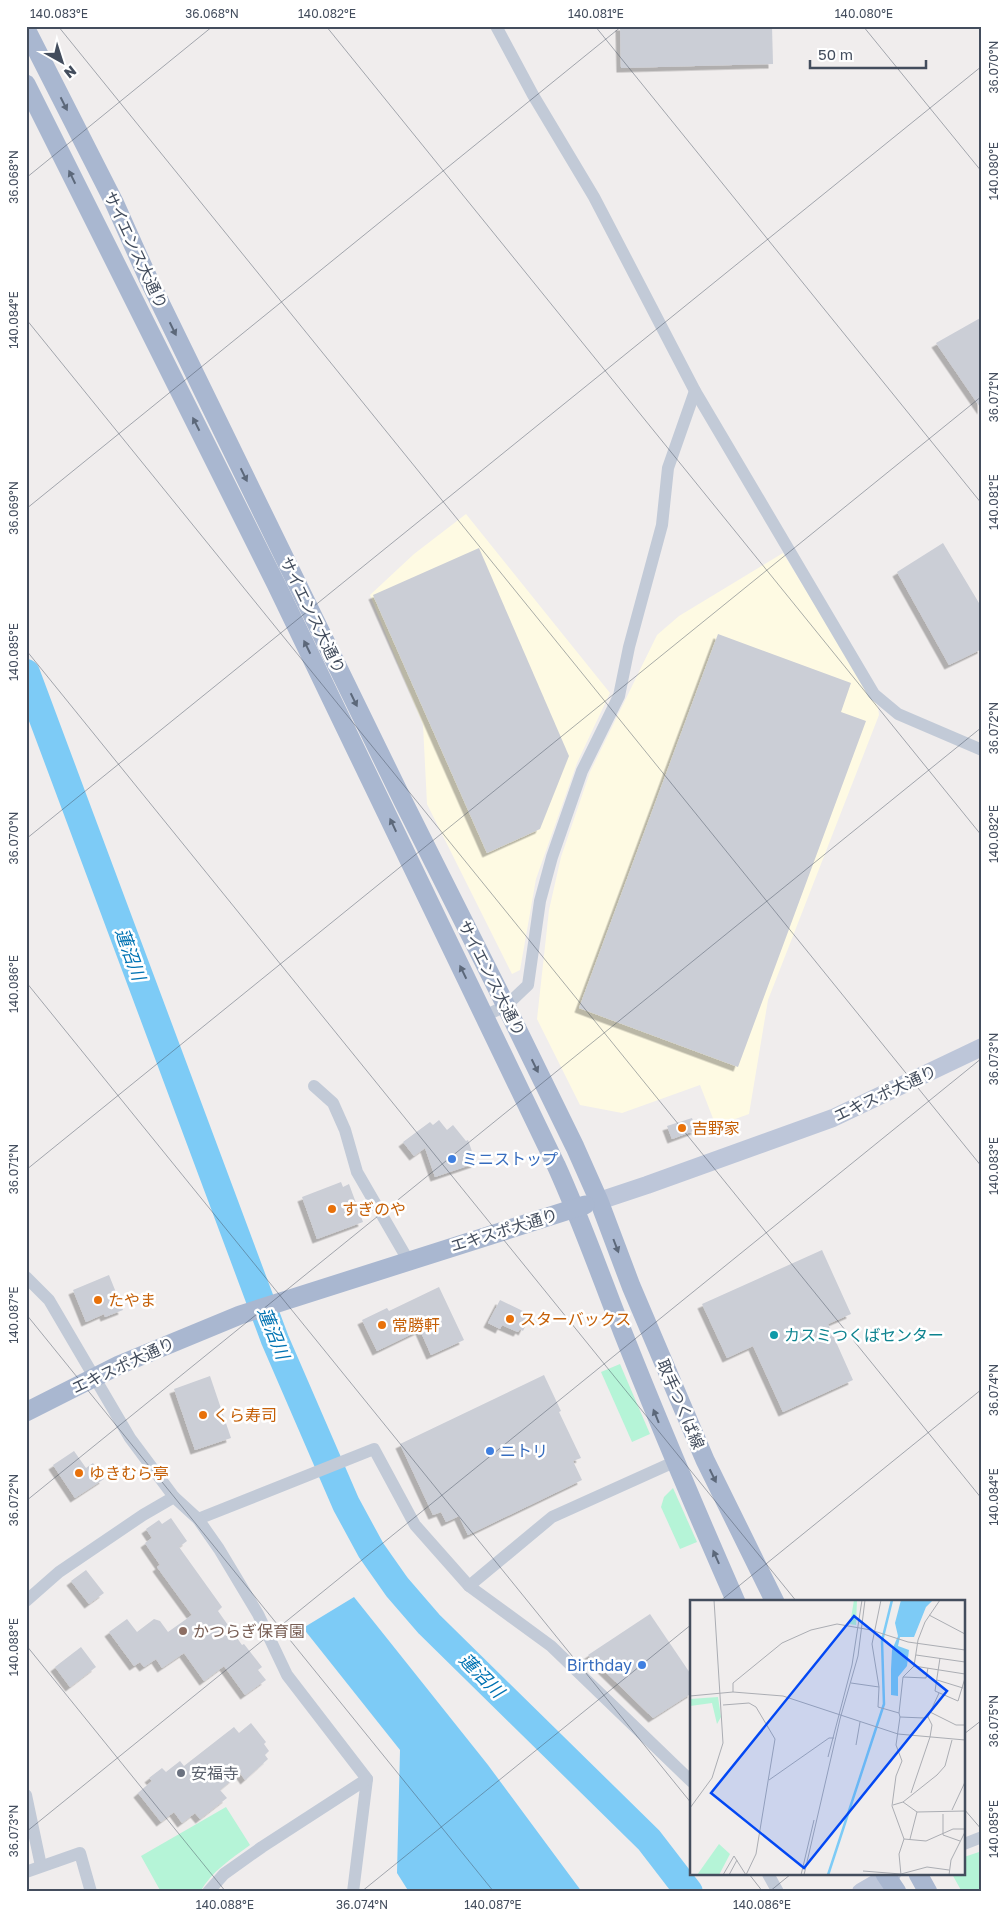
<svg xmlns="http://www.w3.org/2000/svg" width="1008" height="1918" font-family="'Golos Text','Noto Sans JP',sans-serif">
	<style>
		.commercial { fill: #fefae3 }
		.green { fill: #b5f4d7 }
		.water { fill: #7dcbf6 }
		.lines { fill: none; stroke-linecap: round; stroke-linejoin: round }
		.river { stroke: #7dcbf6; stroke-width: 28 }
		.building { fill: #cbced6; filter: url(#shadow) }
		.street { stroke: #c2cad7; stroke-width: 12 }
		.secondary { stroke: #bdc6d9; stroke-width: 18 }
		.primary { stroke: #a9b7d0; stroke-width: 19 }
		.oneway { fill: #5c687a }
		.ticks { fill: none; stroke: #434d5d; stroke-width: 1; stroke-opacity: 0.45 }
		.food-dot { fill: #e8710a; stroke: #fff; stroke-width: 2 }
		.shop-dot { fill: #3f7fe0; stroke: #fff; stroke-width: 2 }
		.culture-dot { fill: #0f9aa8; stroke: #fff; stroke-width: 2 }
		.education-dot { fill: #8d6e63; stroke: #fff; stroke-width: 2 }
		.worship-dot { fill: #6b7280; stroke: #fff; stroke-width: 2 }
		.labels { text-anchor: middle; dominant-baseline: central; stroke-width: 5; stroke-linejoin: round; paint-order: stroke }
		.street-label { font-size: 16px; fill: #434d5d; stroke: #fff }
		.food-label { font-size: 16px; fill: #c56008; stroke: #fff; text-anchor: start }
		.shop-label { font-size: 16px; fill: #366cbe; stroke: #fff; text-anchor: start }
		.culture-label { font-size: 16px; fill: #0d838f; stroke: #fff; text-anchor: start }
		.education-label { font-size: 16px; fill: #785e54; stroke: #fff; text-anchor: start }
		.worship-label { font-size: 16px; fill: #5b616d; stroke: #fff; text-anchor: start }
		.water-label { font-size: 18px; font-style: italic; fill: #0073b3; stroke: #fff }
		.inset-river { fill: none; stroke: #7dcbf6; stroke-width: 2.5 }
		.inset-road { fill: none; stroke: #abadb3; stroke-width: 1 }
		.view { fill: #0348f4; fill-opacity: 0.15; stroke: #0348f4; stroke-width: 2.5 }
		.inset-edge { fill: none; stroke: #434d5d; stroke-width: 2.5 }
		.neatline { fill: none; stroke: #434d5d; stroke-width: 2 }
		.ticks-label { font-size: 12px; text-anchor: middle; fill: #434d5d }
	</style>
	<defs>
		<filter id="shadow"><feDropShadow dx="-4.5" dy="4.5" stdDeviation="0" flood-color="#0004"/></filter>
	</defs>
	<rect width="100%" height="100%" fill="#f0eded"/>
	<g class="commercial">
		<polygon points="466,514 610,693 577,763 536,879 520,970 512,974 427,804 423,725 370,595 414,554"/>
		<polygon points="783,553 878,707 879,715 768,1000 749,1114 716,1126 700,1085 622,1113 580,1105 537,1019 549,910 561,857 590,772 657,635 679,616"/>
	</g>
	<g class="green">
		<polygon points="620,1364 650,1434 632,1442 601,1372"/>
		<polygon points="673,1488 697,1542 680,1549 661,1507 664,1497"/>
		<path d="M226 1807 250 1845C231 1859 212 1871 200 1892H161L141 1856Z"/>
		<polygon points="982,1851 982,1892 962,1892 952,1874 964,1874 964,1857"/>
	</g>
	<polygon class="water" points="354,1597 488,1765 582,1892 409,1892 397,1873 400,1750 303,1628"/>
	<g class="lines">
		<polyline class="river" points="26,673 275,1340 346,1504 371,1550 397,1587 429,1624 649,1840 689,1892"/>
	</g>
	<g class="building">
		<polygon points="620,26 772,26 773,64 621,68"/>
		<polygon points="982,317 982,410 936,343"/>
		<polygon points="943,543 982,608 982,649 949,665 897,572"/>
		<polygon points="479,548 569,756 540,829 487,853 373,595"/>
		<polygon points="718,634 851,683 841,712 866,721 738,1067 579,1008"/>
		<polygon points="692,1118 696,1130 672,1139 667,1126"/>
		<polygon points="439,1120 447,1130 453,1125 466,1141 468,1140 476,1163 435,1177 425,1148 414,1156 403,1142 430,1122 433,1125"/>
		<polygon points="341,1182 343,1187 349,1184 363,1222 317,1239 302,1197"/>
		<polygon points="822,1250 851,1314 828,1324 853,1380 783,1412 753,1346 727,1358 702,1304"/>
		<polygon points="109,1275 123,1310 105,1317 104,1314 86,1322 73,1290"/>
		<polygon points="439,1287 464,1340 431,1355 420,1330 377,1351 362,1320 387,1308 389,1311"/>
		<polygon points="500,1300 531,1315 523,1331 520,1329 518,1332 502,1325 500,1329 488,1323"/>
		<polygon points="544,1375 561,1411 559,1412 581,1458 573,1461 582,1480 468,1535 459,1516 446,1522 441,1512 433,1515 400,1444"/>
		<polygon points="210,1376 231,1438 195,1450 174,1389"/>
		<polygon points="74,1451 86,1468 93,1463 104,1479 75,1498 53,1465"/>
		<polygon points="171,1518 187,1541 179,1547 222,1607 218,1611 242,1645 244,1644 262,1667 258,1670 266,1680 245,1695 224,1666 204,1681 184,1653 162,1668 156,1659 144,1667 140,1662 134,1666 109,1632 127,1619 137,1632 154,1619 160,1621 168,1632 192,1615 157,1567 160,1565 145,1543 152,1538 146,1529 159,1520 162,1524"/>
		<polygon points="86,1570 104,1593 89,1604 71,1581"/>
		<polygon points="650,1614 692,1676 692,1693 653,1718 588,1655"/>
		<polygon points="81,1647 96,1667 70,1687 55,1667"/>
		<polygon points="251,1723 266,1742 264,1744 269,1751 265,1755 268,1759 245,1780 240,1773 220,1790 227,1798 200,1819 195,1813 182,1823 174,1812 161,1822 138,1793 152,1781 149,1778 162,1768 166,1772 180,1761 184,1766 234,1727 239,1733"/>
	</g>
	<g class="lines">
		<g class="street">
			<polyline points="496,26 533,95 594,197 695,391 874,694 898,714 982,750"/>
			<polyline points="484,1016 506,1006 528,985 540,901 552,857 582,771 619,696 629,647 662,525 668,468 695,391"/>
			<polyline points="314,1086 333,1103 345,1130 357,1172 408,1260"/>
			<polyline points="26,1277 49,1300 130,1438 174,1497"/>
			<polyline points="198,1519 374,1449 415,1525 469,1586 551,1646 692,1782"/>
			<polyline points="469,1586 552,1517 674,1462"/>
			<polyline points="26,1601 59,1572 143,1515 174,1497 198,1519 219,1549 258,1614 287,1675 367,1779 353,1892"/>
			<polyline points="26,1795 41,1866"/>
			<polyline points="964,1844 982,1837"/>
			<polyline points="26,1872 80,1853 91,1892"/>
			<polyline points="768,1874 778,1892"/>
			<polyline points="208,1892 224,1874 262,1847 367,1779"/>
		</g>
		<g class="secondary">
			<polyline points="599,1201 647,1185 833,1118 982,1047"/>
			<polyline points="861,1892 892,1874"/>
		</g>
		<g class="primary">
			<polyline points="26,29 114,202 148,278 403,801 506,1006 575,1147 599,1201 631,1286 705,1460 775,1602"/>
			<path d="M26 84 276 584 556 1165C581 1220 601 1277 623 1333 659 1424 697 1513 736 1602"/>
			<polyline points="26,1412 119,1365 240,1315 585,1205"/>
			<polyline points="885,1874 897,1892"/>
			<polyline points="918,1874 928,1892"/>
		</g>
	</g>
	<defs><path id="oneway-solid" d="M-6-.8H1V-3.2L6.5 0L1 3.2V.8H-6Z" transform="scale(1.25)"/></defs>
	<g class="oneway">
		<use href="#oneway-solid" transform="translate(64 104) rotate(63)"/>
		<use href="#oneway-solid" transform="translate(72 177) rotate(-116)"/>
		<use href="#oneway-solid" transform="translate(173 329) rotate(64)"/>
		<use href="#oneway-solid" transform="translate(196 424) rotate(-117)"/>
		<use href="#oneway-solid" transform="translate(244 475) rotate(64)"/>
		<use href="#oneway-solid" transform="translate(307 647) rotate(-116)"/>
		<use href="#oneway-solid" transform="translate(354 700) rotate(64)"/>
		<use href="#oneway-solid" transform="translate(393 825) rotate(-115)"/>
		<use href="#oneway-solid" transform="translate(463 972) rotate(-116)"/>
		<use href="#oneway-solid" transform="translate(535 1066) rotate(64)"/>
		<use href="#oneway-solid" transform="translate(616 1246) rotate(69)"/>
		<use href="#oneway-solid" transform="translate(656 1416) rotate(-112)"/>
		<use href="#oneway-solid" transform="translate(713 1476) rotate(64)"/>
		<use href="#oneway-solid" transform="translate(716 1557) rotate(-114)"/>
	</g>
	<path class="ticks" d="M58 26 982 1167M326 26 982 836M595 26 982 504M863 26 982 172M26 178 213 26M26 319 982 1499M26 509 622 26M26 650 797 1602M26 839 982 66M26 982 692 1804M26 1170 982 396M26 1314 494 1892M26 1501 982 727M719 1602 982 1389M26 1645 226 1892M964 1734 982 1720M964 1809 982 1830M26 1832 982 1058M749 1874 763 1892M361 1892 692 1624M769 1892 791 1874"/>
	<g class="food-dot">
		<circle cx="682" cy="1128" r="5"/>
		<circle cx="332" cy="1209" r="5"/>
		<circle cx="98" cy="1300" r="5"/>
		<circle cx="510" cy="1319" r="5"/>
		<circle cx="382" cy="1325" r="5"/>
		<circle cx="203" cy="1415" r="5"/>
		<circle cx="79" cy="1473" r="5"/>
	</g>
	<g class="shop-dot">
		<circle cx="452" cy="1159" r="5"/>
		<circle cx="490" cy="1451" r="5"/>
		<circle cx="642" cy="1665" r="5"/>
	</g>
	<circle class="culture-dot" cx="774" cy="1335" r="5"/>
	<circle class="education-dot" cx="183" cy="1631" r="5"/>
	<circle class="worship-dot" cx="181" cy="1773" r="5"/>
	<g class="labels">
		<g class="street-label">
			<text transform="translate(136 250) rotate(65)">サイエンス大通り</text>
			<text transform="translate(313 615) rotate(64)">サイエンス大通り</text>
			<text transform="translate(492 978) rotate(63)">サイエンス大通り</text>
			<text transform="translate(885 1093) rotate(-25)">エキスポ大通り</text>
			<text transform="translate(504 1230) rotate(-17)">エキスポ大通り</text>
			<text transform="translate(123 1365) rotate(-25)">エキスポ大通り</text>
			<text transform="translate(681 1404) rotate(67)">取手つくば線</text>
		</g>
		<g class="food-label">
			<text x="692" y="1128">吉野家</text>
			<text x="342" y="1209">すぎのや</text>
			<text x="108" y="1300">たやま</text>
			<text x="520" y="1319">スターバックス</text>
			<text x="392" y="1325">常勝軒</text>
			<text x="213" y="1415">くら寿司</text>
			<text x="89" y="1473">ゆきむら亭</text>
		</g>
		<g class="shop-label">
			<text x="462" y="1159">ミニストップ</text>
			<text x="500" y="1451">ニトリ</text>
			<text x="632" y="1665" text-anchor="end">Birthday</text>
		</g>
		<g class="culture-label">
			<text x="784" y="1335">カスミつくばセンター</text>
		</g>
		<g class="education-label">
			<text x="193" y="1631">かつらぎ保育園</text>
		</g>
		<g class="worship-label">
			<text x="191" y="1773">安福寺</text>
		</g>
		<g class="water-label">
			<text transform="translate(131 954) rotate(70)">蓮沼川</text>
			<text transform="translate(274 1333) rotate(68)">蓮沼川</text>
			<text transform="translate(482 1675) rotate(45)">蓮沼川</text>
		</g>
	</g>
	<g transform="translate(690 1600)">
		<rect width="275" height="275" fill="#f0eded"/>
		<path d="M164 0H167L166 25 160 24ZM28 97 31 117 27 124 22 103 0 106V99ZM29 244 40 254 29 275H7Z" fill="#b5f4d7"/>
		<path d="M211 0H243L236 7 224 37H210L208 46 219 50 217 66 208 77V96L201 95V69L202 50 208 36 205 23Z" fill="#7dcbf6"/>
		<path class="inset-river" d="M138 275 194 104 192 41 202 0"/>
		<path class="inset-road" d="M191 0 182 44 189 87 188 107 209 113 210 117 234 118 238 117 249 93M239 15 275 34M226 55 275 62M250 58 245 91 268 101 275 78M224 66 275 74M213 77 236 78 238 68M247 80 273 88M161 83 189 87M43 92V83L92 43 121 30 147 24 181 30 218 42 275 50M0 96 43 92 93 96 208 134 275 140M33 105 59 103 66 107 85 139 66 254 56 275M240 112 266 125H275M209 113 213 77 224 66 228 40 235 22 250 0M210 117 206 145 212 161 206 176 202 206 214 239 209 254 211 275M166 145 170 122M138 157 162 65 172 0M79 180 139 138H144M221 193 240 137 242 125 238 117M213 202 227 212 275 211M203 205 213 202 247 175 255 166 262 140M0 208 22 178 33 143 24 0M262 210 275 182M253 235V214M253 235 270 241M214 239 236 241 263 229H275M220 239 227 212M173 271 211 274 237 267 259 270M33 275 44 256 56 275M39 275 47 260M111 275 124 220M114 275 150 119 168 56 175 0M259 275 261 260 275 232"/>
		<path class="view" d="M164 16 257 91 114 268 21 193Z"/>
		<rect width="275" height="275" class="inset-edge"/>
	</g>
	<rect width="1008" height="1918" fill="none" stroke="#ffffff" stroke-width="55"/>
	<g transform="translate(62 62) rotate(141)" stroke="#ffffff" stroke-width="4" paint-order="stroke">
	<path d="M0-4L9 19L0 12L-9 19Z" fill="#434d5d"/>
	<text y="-8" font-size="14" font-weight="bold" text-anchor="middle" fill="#434d5d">N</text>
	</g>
	<path d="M810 60v8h116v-8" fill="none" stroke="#434d5d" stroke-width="2.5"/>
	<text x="818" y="60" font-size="15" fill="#434d5d" stroke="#ffffff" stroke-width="4" paint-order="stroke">50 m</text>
	<rect x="28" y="28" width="952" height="1862" class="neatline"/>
	<g class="ticks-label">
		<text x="59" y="18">140.083°E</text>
		<text x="212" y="18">36.068°N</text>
		<text x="327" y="18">140.082°E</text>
		<text x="596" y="18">140.081°E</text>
		<text x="864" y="18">140.080°E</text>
		<text transform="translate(994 67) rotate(-90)" y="4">36.070°N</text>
		<text transform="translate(994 171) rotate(-90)" y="4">140.080°E</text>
		<text transform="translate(14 177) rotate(-90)" y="4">36.068°N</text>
		<text transform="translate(14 320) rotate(-90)" y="4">140.084°E</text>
		<text transform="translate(994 397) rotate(-90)" y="4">36.071°N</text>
		<text transform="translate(994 502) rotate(-90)" y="4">140.081°E</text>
		<text transform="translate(14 508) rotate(-90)" y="4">36.069°N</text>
		<text transform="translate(14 652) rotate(-90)" y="4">140.085°E</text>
		<text transform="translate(994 728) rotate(-90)" y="4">36.072°N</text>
		<text transform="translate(994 834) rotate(-90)" y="4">140.082°E</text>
		<text transform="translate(14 838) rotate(-90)" y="4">36.070°N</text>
		<text transform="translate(14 984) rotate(-90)" y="4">140.086°E</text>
		<text transform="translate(994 1059) rotate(-90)" y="4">36.073°N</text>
		<text transform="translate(994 1166) rotate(-90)" y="4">140.083°E</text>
		<text transform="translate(14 1169) rotate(-90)" y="4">36.071°N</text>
		<text transform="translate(14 1315) rotate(-90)" y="4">140.087°E</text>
		<text transform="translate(994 1390) rotate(-90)" y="4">36.074°N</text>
		<text transform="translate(994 1497) rotate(-90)" y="4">140.084°E</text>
		<text transform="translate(14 1500) rotate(-90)" y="4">36.072°N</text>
		<text transform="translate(14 1647) rotate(-90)" y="4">140.088°E</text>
		<text transform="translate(994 1721) rotate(-90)" y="4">36.075°N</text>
		<text transform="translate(994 1829) rotate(-90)" y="4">140.085°E</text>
		<text transform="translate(14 1831) rotate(-90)" y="4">36.073°N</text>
		<text x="225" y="1909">140.088°E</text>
		<text x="362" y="1909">36.074°N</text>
		<text x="493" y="1909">140.087°E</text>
		<text x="762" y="1909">140.086°E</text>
	</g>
</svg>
